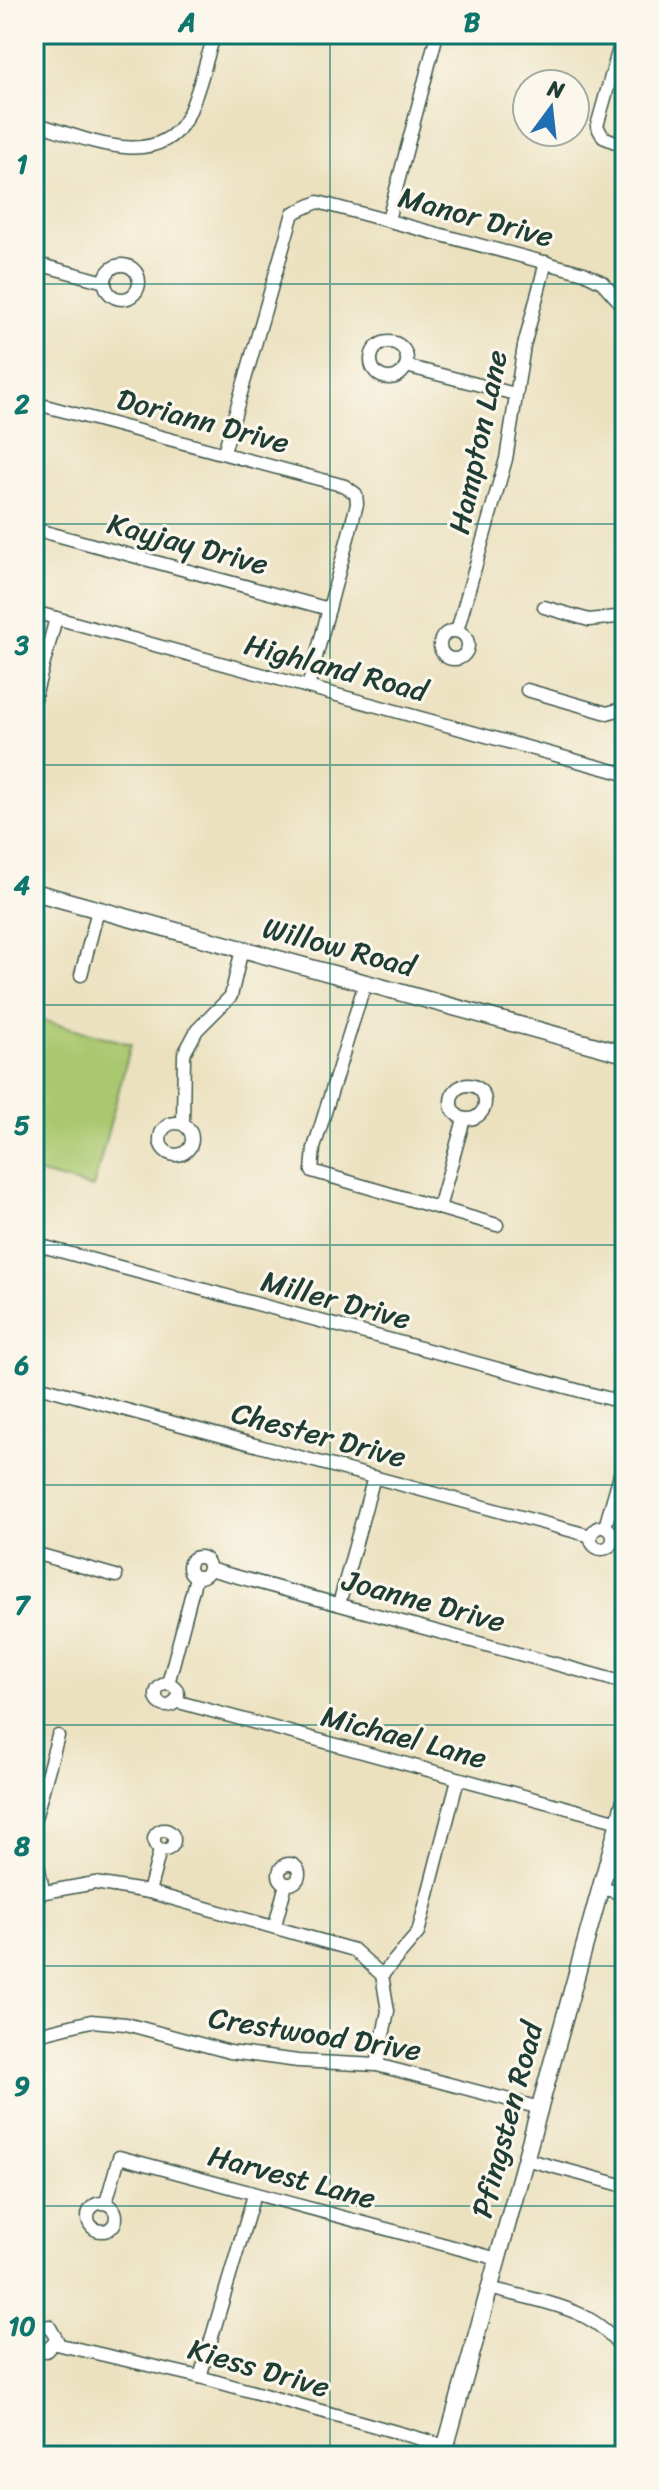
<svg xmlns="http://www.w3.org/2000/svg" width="659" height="2490" font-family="Sriracha,sans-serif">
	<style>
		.green { fill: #aac870; stroke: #648252; stroke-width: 2 }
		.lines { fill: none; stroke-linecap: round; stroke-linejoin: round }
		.minor-casing { stroke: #3e5649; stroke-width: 15 }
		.major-casing { stroke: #3e5649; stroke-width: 19 }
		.minor { stroke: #fff; stroke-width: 12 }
		.major { stroke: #fff; stroke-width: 16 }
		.grid { fill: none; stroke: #0f766e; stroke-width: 2; stroke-opacity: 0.55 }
		.labels { text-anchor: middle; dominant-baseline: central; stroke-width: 6; stroke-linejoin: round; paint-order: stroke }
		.street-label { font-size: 30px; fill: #1f3d34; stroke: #fbf7ec }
		.neatline { fill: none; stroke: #0f766e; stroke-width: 3 }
		.grid-label { font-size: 26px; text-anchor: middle; font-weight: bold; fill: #0f766e }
	</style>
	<rect width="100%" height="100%" fill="#fbf7ec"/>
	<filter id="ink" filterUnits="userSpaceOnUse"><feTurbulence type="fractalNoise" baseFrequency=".0125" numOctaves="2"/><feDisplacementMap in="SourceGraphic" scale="16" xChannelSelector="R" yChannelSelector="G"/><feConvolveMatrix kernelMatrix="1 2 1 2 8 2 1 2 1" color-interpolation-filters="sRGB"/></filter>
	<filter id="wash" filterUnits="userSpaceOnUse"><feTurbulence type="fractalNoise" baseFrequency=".006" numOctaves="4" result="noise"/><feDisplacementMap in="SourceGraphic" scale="32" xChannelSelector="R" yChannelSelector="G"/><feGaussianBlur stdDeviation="1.8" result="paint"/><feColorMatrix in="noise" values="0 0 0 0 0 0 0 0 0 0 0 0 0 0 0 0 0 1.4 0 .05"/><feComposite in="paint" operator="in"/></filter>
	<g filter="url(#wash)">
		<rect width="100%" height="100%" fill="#ebe1bf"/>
		<polygon class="green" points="34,1018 131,1044 93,1188 34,1172"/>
	</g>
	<g filter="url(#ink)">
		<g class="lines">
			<g class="minor-casing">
				<g id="minor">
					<polyline points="623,34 597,126 603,137 625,146"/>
					<path d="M34 123C80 136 157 174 187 117 200 91 205 61 215 34"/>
					<polyline points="388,220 437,34"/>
					<polyline points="34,263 105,282"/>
					<circle cx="122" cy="282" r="17"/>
					<circle cx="389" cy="360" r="18"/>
					<polyline points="406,366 515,394"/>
					<polyline points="34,403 345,486 356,494 357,504 308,687"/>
					<polyline points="224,452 293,213 318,202 584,273 602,282 625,308"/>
					<polyline points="34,529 329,609"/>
					<polyline points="544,607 589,620 625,616"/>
					<polyline points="34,612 625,774"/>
					<polyline points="625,616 625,565"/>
					<circle cx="454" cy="645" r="14"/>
					<polyline points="457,631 506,459 524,346 546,262"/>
					<polyline points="527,690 607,713 625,708"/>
					<polyline points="34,700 56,618"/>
					<polyline points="81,975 98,910"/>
					<polyline points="365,983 314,1148 312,1171 497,1225"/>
					<circle cx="468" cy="1102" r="17"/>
					<circle cx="176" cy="1139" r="16"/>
					<polyline points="183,1124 184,1054 197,1030 231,996 242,949"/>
					<polyline points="439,1208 464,1119"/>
					<polyline points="34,1244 625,1403"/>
					<polyline points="34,1385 591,1536"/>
					<polyline points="605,1527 625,1457"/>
					<circle cx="602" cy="1538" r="11"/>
					<polyline points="34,1553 116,1576"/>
					<circle cx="199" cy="1567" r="10"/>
					<polyline points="209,1569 625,1683"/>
					<polyline points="339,1604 374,1477"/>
					<polyline points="168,1684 196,1577"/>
					<circle cx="167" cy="1695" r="11"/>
					<polyline points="175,1701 619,1822"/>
					<polyline points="34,1822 58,1736"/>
					<circle cx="164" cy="1840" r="10"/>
					<polyline points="34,1844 43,1890"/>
					<circle cx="289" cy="1874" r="10"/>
					<polyline points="600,1888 625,1894"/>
					<polyline points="149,1892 160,1850"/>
					<polyline points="34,1894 95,1883 149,1892 354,1950 382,1975 388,2011 377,2065"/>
					<polyline points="275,1925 286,1884"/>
					<polyline points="382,1975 418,1933 458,1779"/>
					<polyline points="34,2035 91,2021 126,2024 230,2052 298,2061 377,2065 540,2108"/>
					<polyline points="525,2159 625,2186"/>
					<circle cx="102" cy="2217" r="14"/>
					<polyline points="106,2203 119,2157 498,2259"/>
					<path d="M490 2288C539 2302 597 2306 625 2354"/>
					<polyline points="34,2330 49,2326 57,2340 46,2351 34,2347"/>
					<polyline points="56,2344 200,2377 446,2446"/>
					<polyline points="200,2377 254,2195"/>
				</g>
			</g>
			<g class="major-casing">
				<g id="major">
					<polyline points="34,892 625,1054"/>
					<polyline points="443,2456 625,1800"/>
				</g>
			</g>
			<use href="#minor" class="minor"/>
			<use href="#major" class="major"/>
		</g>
	</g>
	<path class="grid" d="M330 34V2456M34 284H625M34 524H625M34 765H625M34 1005H625M34 1245H625M34 1485H625M34 1725H625M34 1966H625M34 2206H625"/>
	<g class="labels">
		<g class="street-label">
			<text transform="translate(476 217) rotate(15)">Manor Drive</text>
			<text transform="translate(203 421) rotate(15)">Doriann Drive</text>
			<text transform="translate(478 442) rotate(-78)">Hampton Lane</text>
			<text transform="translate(188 544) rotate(15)">Kayjay Drive</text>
			<text transform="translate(336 668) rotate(15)">Highland Road</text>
			<text transform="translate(339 947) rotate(15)">Willow Road</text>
			<text transform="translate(336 1300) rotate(15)">Miller Drive</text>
			<text transform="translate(319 1435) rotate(15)">Chester Drive</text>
			<text transform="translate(424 1601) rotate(15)">Joanne Drive</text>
			<text transform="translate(404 1737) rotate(15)">Michael Lane</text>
			<text transform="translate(315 2034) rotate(9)">Crestwood Drive</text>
			<text transform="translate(507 2120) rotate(-75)">Pfingsten Road</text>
			<text transform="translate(292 2177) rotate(15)">Harvest Lane</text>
			<text transform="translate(259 2368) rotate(16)">Kiess Drive</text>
		</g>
	</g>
	<rect width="659" height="2490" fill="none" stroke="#fbf7ec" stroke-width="88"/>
	<g transform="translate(551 108) rotate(15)"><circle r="38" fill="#fbf7ec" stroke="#a3ada2" stroke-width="2"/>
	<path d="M0-6L14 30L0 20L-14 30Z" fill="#1f6fb2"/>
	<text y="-12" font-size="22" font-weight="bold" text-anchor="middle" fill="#1f3d34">N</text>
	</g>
	<rect x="44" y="44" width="571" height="2402" class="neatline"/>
	<g class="grid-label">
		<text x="187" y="31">A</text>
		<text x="472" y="31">B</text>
		<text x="22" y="173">1</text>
		<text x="22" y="413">2</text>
		<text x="22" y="654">3</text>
		<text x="22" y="894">4</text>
		<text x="22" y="1134">5</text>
		<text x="22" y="1374">6</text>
		<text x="22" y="1614">7</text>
		<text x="22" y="1855">8</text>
		<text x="22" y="2095">9</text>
		<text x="22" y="2335">10</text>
	</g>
</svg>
